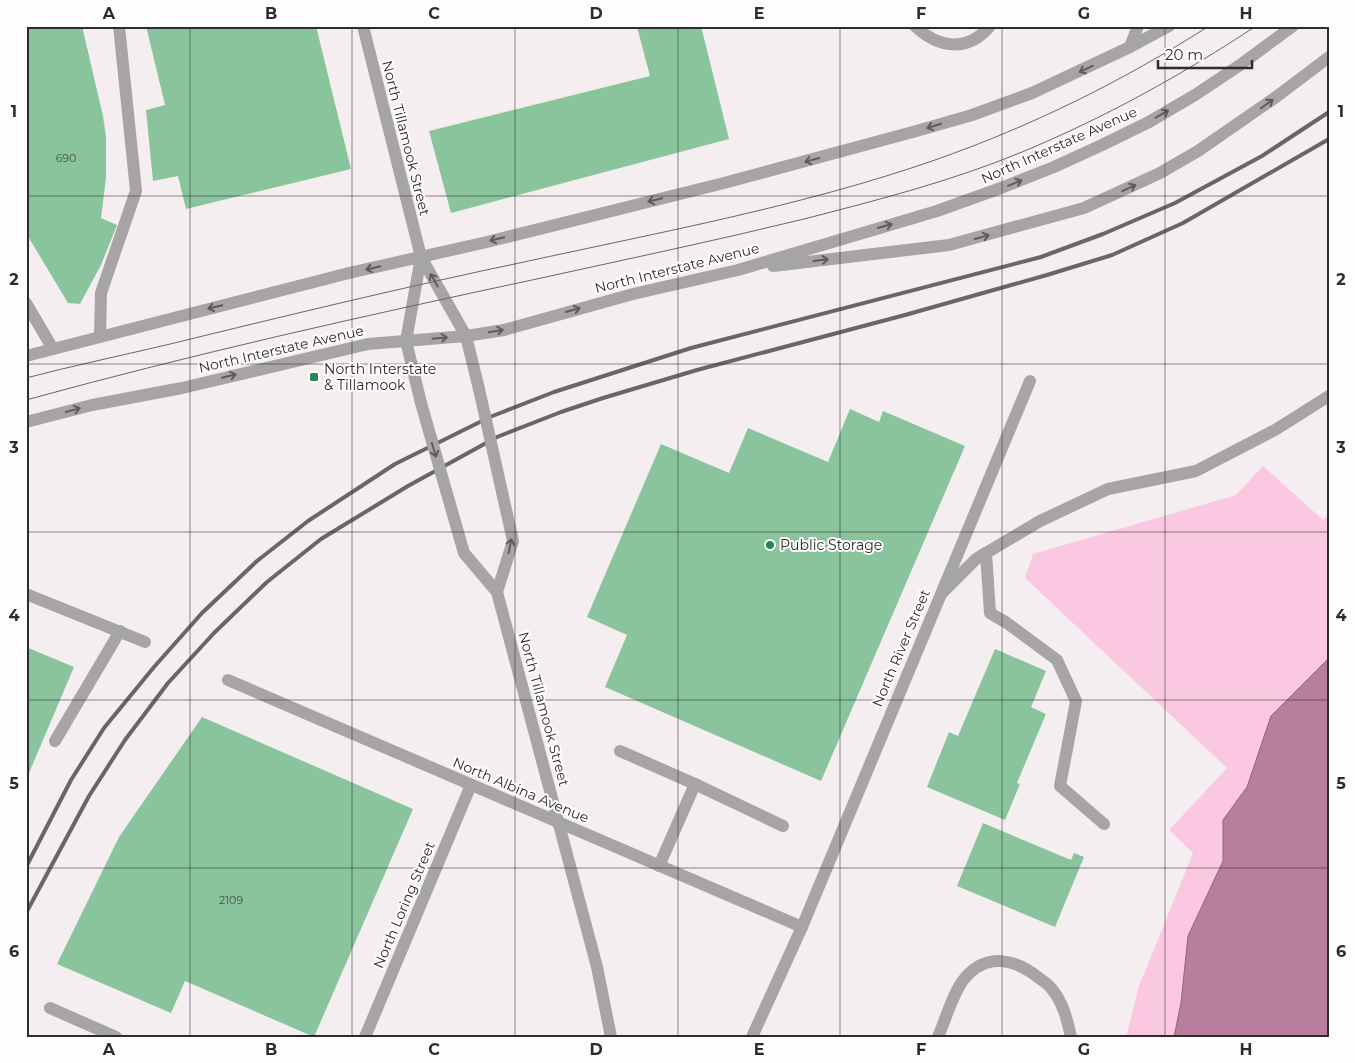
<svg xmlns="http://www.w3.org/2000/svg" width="1355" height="1063" font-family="Montserrat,sans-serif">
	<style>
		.green { fill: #fbc8e2 }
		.water { fill: #b87e9d; stroke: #8e657b }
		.building { fill: #8ac49d }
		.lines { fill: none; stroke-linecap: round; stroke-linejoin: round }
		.service { stroke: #a7a4a5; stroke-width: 12 }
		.minor { stroke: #a7a4a5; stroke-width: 12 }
		.tertiary { stroke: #a7a4a5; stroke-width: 12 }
		.tram { stroke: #696667; stroke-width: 1 }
		.rail { stroke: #696667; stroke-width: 4 }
		.minor-bridge { stroke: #a7a4a5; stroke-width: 12 }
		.oneway { stroke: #5e5b5c }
		.grid { fill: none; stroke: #2d2b2c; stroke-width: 1; stroke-opacity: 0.55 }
		.poi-dot { fill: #318252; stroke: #fffcfe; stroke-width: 2 }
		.labels { text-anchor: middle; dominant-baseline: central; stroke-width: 4; stroke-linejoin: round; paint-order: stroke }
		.number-label { font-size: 11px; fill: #445148 }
		.street-label { font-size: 14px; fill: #2d2b2c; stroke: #fffcfe }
		.poi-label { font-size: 14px; fill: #2d2b2c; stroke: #fffcfe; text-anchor: start }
		.neatline { fill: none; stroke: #2d2b2c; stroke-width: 2 }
		.grid-label { font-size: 16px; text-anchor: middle; font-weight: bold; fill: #2d2b2c }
	</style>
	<rect width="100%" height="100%" fill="#f4eef1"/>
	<polygon class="green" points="1263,466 1323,520 1329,514 1329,658 1271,716 1247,787 1223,820 1223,861 1188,936 1181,1003 1174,1037 1126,1037 1139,986 1193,853 1169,830 1227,768 1025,578 1033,554 1236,495"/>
	<polygon class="water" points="1329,658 1329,1037 1174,1037 1181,1003 1188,936 1223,861 1223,820 1247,787 1271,716"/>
	<g class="building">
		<polygon points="26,26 82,26 103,116 106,137 106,178 101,218 117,225 101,265 80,304 68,303 26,233"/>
		<polygon points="146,26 316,26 351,169 186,209 178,176 153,181 146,110 165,105"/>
		<polygon points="701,26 729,139 451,213 429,131 650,76 637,27"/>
		<polygon points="850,409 879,422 883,411 965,446 821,781 605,687 627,635 587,617 661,444 729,473 748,428 828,462"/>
		<polygon points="26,647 74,667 26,780"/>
		<polygon points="995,649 1046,671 1031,707 1046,714 1017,783 1020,784 1005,820 927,787 949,732 958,736"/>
		<polygon points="202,717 413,809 314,1037 185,981 171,1013 57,964 119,837"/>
		<polygon points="983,823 1071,860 1074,853 1084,857 1055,927 957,886"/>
	</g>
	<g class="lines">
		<g class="service">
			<path d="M915 26C938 48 967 53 990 26"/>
			<polyline points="100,337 101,293 136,191 119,26"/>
			<polyline points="986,553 990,613 1007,623 1057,660 1076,701 1060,786 1104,824"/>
			<polyline points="942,593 976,559 1040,521 1108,489 1196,471 1275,430 1329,396"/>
			<polyline points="55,741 120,631"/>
			<polyline points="620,751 695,784 783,826"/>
			<polyline points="659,866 695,784"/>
			<polyline points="752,1037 802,927"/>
			<path d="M938 1037C945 1021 954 990 965 978 987 952 1015 959 1039 978 1043 981 1048 984 1051 988 1063 1002 1067 1019 1071 1037"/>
		</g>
		<g class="minor">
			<polyline points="363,26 421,257 466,336 479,389"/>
			<polyline points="26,303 53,349"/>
			<polyline points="421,403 406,341 421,257"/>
			<polyline points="26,594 145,642"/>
			<polyline points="228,680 802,927 1030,381"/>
			<polyline points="50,1008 116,1037"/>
			<polyline points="365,1037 471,785"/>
		</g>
		<g class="tertiary">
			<polyline points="1130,47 1138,26"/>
			<polyline points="773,266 949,245 1084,208 1160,173 1198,151 1276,97 1329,57"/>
			<polyline points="26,356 349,273 487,242 724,183 920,130 972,115 1032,93 1130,47 1169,26"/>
			<polyline points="26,422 92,405 182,388 368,344 466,336 504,330 633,294 738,270 937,211 1001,188 1054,167 1102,145 1149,122 1195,95 1240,65 1293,26"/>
		</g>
		<g class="tram">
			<path d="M26 378C72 366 119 356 166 345 285 316 404 287 524 262 661 232 803 206 935 160 1032 126 1123 81 1209 26"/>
			<path d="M26 400C193 354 363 316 532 280 623 260 714 241 804 219 878 200 952 181 1022 152 1104 118 1182 75 1256 26"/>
		</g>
		<g class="rail">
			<polyline points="26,867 71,780 104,728 154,667 202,613 257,561 308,521 395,464 490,417 554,392 691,348 1041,257 1103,234 1175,203 1262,156 1329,112"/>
			<polyline points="26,913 89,796 125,740 168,683 214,633 267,582 321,539 408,486 497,437 561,412 603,398 697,370 905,315 1047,275 1112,255 1183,223 1329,139"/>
		</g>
		<g class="minor-bridge">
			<polyline points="479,389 513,541 497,592"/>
			<polyline points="421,403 464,553 497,592 597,967 611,1037"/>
		</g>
	</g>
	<defs><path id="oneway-shaft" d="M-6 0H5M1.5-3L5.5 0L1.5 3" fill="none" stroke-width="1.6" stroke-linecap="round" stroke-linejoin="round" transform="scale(1.25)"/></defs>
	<g class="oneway">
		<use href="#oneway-shaft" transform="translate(1086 69) rotate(155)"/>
		<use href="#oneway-shaft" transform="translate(1267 104) rotate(-35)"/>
		<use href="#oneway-shaft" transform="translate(1162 114) rotate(-30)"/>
		<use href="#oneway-shaft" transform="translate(934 126) rotate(163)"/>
		<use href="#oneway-shaft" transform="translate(812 160) rotate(165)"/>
		<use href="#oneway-shaft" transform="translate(1015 183) rotate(-22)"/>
		<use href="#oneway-shaft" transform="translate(1129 188) rotate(-25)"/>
		<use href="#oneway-shaft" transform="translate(655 200) rotate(166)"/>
		<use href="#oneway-shaft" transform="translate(885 226) rotate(-16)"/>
		<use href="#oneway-shaft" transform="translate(982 237) rotate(-15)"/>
		<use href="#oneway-shaft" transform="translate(497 239) rotate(166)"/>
		<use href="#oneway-shaft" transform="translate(821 260) rotate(-7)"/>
		<use href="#oneway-shaft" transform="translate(373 268) rotate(167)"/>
		<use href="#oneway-shaft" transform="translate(434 280) rotate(-120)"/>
		<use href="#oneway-shaft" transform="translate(215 307) rotate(166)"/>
		<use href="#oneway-shaft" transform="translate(573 310) rotate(-15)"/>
		<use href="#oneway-shaft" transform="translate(496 331) rotate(-10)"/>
		<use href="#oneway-shaft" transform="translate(440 338) rotate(-5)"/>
		<use href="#oneway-shaft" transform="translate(229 376) rotate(-14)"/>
		<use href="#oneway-shaft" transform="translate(73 410) rotate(-15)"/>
		<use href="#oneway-shaft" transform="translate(434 450) rotate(73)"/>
		<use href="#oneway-shaft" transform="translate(510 546) rotate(-79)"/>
	</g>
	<path class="grid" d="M190 26V1037M352 26V1037M515 26V1037M678 26V1037M840 26V1037M1002 26V1037M1165 26V1037M26 196H1329M26 364H1329M26 532H1329M26 700H1329M26 868H1329"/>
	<g class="poi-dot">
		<rect x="309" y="372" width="10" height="10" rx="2.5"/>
		<circle cx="770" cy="545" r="5"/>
	</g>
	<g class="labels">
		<g class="number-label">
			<text x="66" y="158">690</text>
			<text x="231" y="900">2109</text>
		</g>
		<g class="street-label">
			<text transform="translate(406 138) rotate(76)">North Tillamook Street</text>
			<text transform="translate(1059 145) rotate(-24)">North Interstate Avenue</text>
			<text transform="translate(677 268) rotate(-14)">North Interstate Avenue</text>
			<text transform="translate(281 349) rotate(-13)">North Interstate Avenue</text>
			<text transform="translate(901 648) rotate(-67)">North River Street</text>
			<text transform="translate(544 709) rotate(75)">North Tillamook Street</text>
			<text transform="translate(521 790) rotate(23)">North Albina Avenue</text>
			<text transform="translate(404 905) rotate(-67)">North Loring Street</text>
		</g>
		<g class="poi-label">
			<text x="324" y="369">North Interstate<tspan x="324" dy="16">&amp; Tillamook</tspan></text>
			<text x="780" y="545">Public Storage</text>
		</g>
	</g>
	<rect width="1355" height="1063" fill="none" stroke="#fffcfe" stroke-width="55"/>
	<path d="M1158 60v8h94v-8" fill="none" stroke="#2d2b2c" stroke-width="2.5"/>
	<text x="1165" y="60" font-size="15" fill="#2d2b2c" stroke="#fffcfe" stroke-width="4" paint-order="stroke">20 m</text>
	<rect x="28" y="28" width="1300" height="1008" class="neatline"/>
	<g class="grid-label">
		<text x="109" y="19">A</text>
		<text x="271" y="19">B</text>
		<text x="434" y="19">C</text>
		<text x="596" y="19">D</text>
		<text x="759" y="19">E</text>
		<text x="921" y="19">F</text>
		<text x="1084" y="19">G</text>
		<text x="1246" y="19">H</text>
		<text x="14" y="117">1</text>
		<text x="1341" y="117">1</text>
		<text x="14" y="285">2</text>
		<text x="1341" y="285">2</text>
		<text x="14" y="453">3</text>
		<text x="1341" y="453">3</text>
		<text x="14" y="621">4</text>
		<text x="1341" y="621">4</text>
		<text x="14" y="789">5</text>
		<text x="1341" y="789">5</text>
		<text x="14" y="957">6</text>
		<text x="1341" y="957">6</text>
		<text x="109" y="1055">A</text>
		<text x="271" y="1055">B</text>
		<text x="434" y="1055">C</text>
		<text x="596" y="1055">D</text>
		<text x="759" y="1055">E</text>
		<text x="921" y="1055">F</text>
		<text x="1084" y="1055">G</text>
		<text x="1246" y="1055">H</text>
	</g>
</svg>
